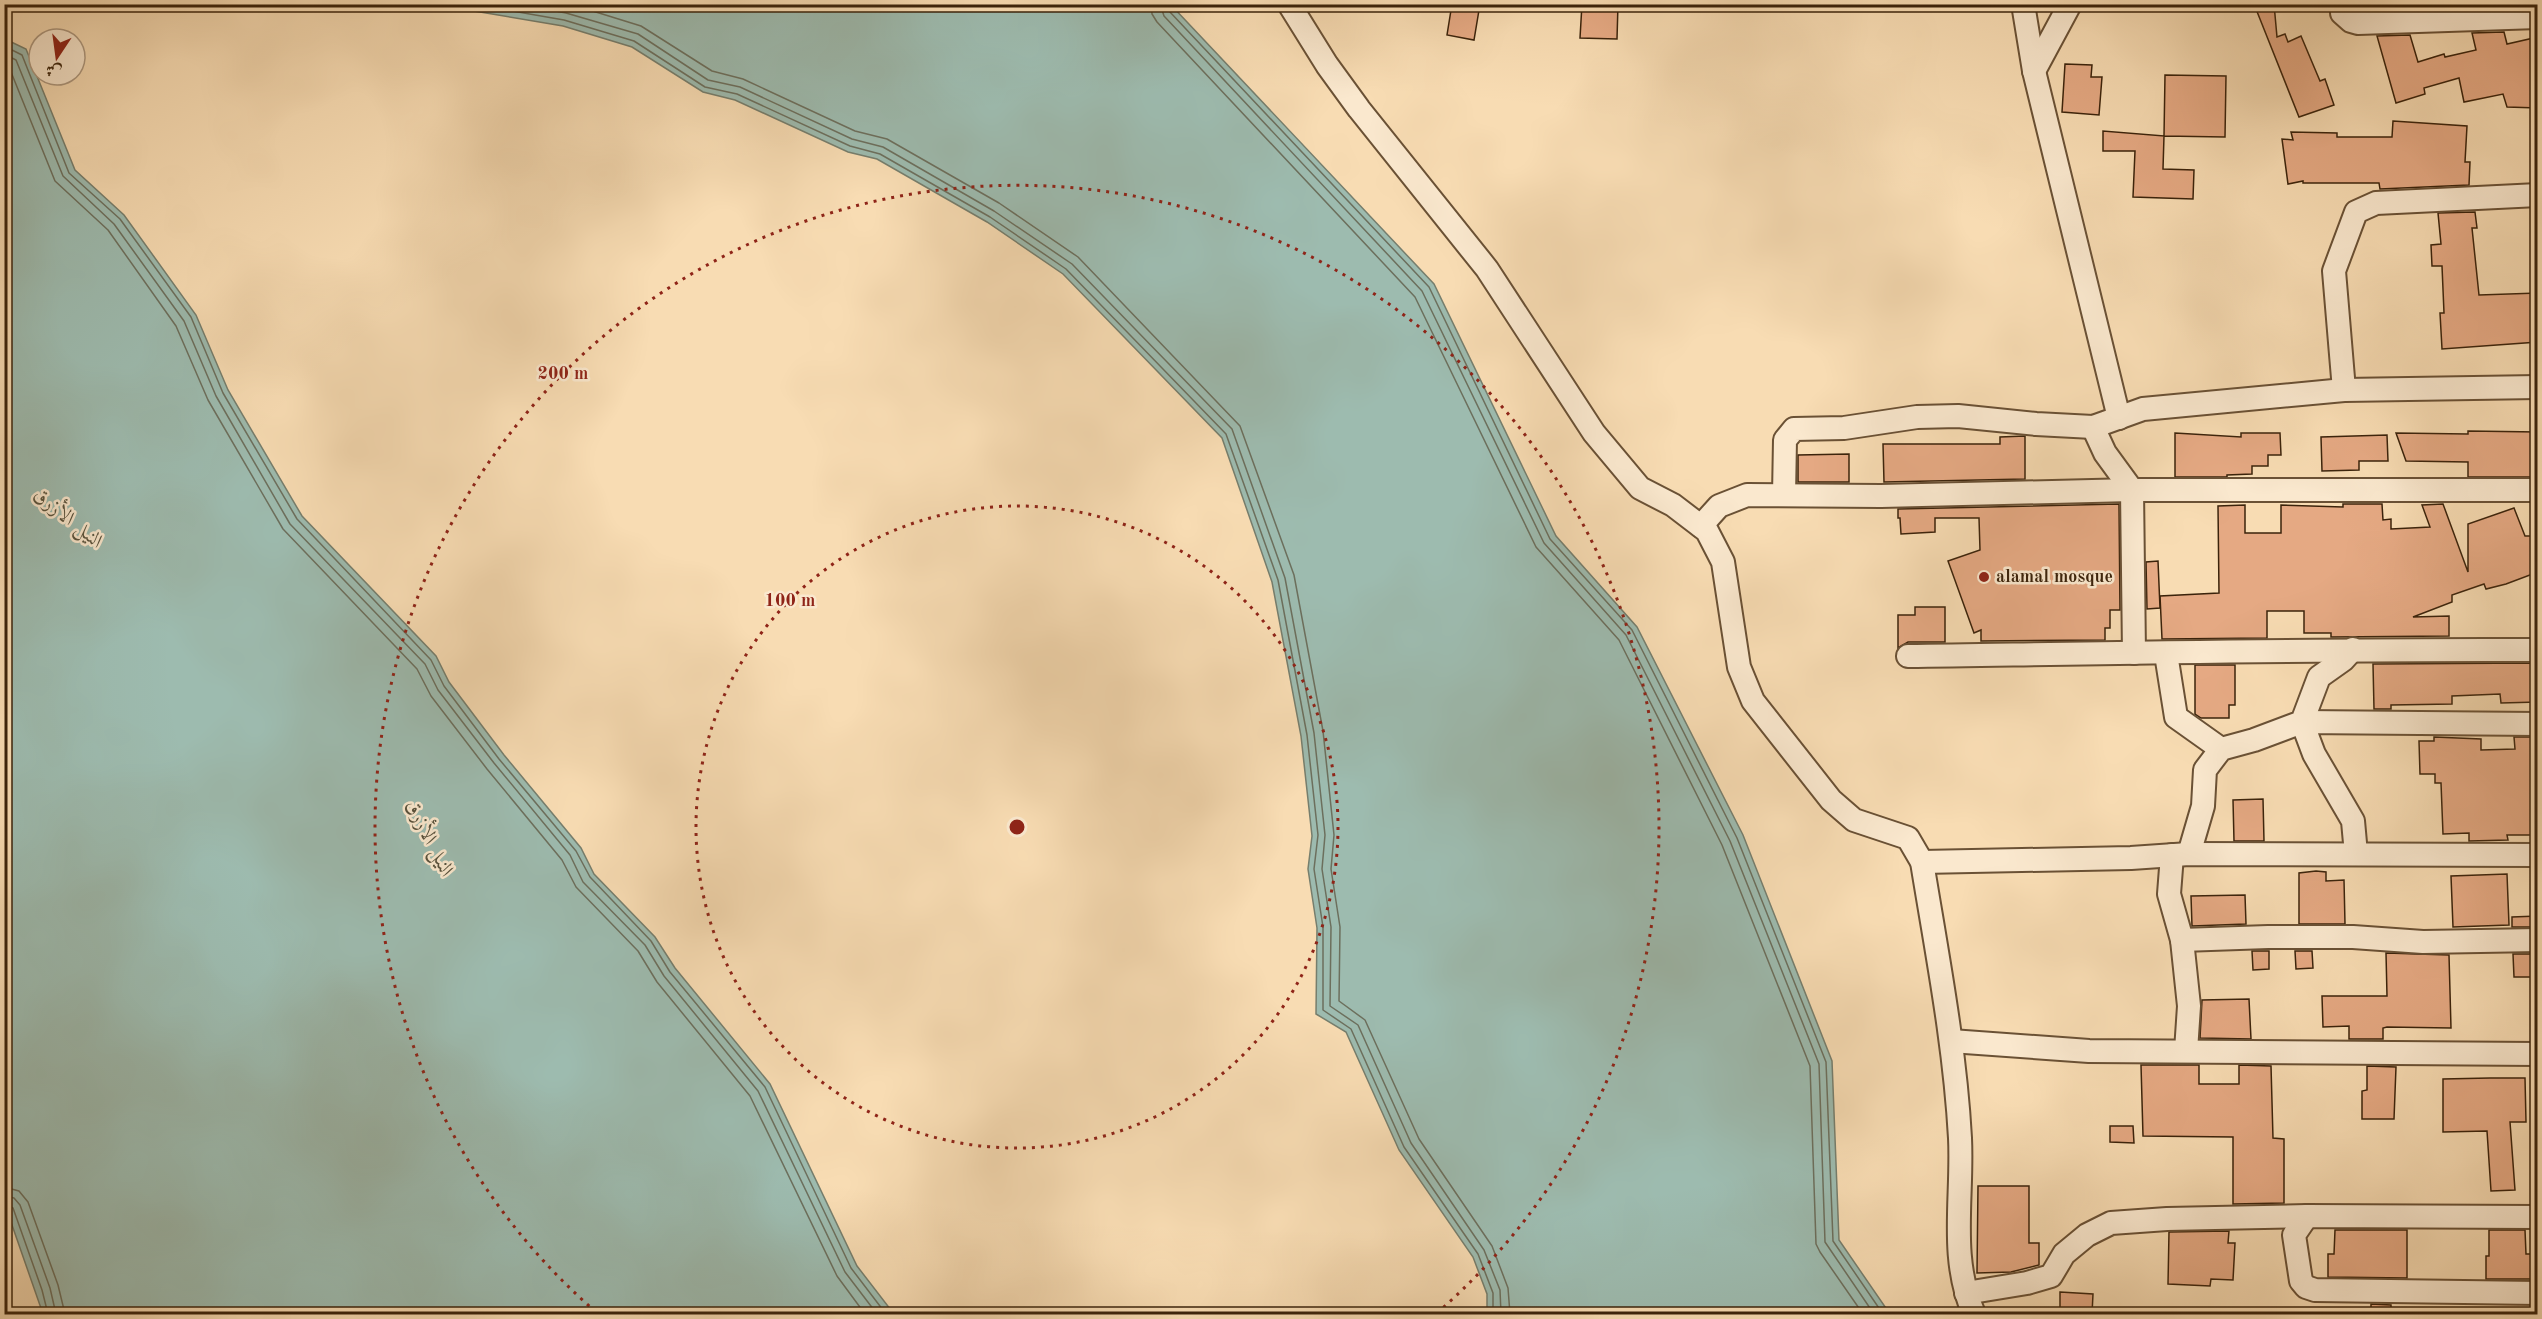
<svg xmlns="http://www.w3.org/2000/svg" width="2542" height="1319" font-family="'Old Standard TT',Amiri,serif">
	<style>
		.water { fill: #9dbbaf; stroke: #767e6d; stroke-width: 1.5 }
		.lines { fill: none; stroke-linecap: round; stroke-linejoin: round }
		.shore { stroke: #6c6f5d; stroke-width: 1.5 }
		.building { fill: #e5a983; stroke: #3b230b; stroke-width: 1.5 }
		.minor-casing { stroke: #6a5135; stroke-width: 26 }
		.minor { stroke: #fae8ce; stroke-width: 22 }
		.ring { fill: none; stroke: #8f2418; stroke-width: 3; stroke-dasharray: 3 6 }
		.poi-dot { fill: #8f2418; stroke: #fae8ce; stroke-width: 2 }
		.labels { text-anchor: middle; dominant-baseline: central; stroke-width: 5; stroke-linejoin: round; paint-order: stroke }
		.poi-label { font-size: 18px; font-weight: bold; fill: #3b230b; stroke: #fae8ce; text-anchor: start }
		.water-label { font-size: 20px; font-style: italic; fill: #58513c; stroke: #fae8ce }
		.centre { fill: #8f2418; stroke: #fae8ce; stroke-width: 3 }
		.ring-label { font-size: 18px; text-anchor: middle; font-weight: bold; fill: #8f2418; stroke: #fae8ce; stroke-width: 5; stroke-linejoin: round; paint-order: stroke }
	</style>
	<rect width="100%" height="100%" fill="#f8dcb3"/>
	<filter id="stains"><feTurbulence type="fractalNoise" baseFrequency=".00333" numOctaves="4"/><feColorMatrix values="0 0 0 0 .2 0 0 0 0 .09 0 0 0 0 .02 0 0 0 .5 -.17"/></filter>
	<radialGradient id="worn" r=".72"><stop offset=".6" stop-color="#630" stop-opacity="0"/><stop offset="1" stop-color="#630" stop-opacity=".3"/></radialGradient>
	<g class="water">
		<polygon points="438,5 1171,5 1434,284 1556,536 1637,627 1743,835 1832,1061 1839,1240 1890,1314 1487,1314 1487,1294 1473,1257 1399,1150 1346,1032 1316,1014 1317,928 1308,869 1312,836 1301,736 1272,582 1222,438 1063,274 987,222 877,159 848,152 735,100 703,92 632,47 563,26"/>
		<polygon points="5,39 26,49 75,170 124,215 196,315 228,390 302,516 436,656 449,682 504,755 581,848 594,874 655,937 675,968 770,1084 857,1266 894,1314 43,1314 4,1202"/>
	</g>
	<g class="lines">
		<g class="shore">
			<polyline points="473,4 564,20 634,41 705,87 737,94 850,146 880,154 990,217 1066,269 1226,434 1278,580 1307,735 1318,835 1314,869 1323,927 1323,1010 1351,1029 1404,1147 1478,1254 1493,1293 1493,1314"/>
			<polyline points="518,4 566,13 638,34 708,80 740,87 852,139 883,147 994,211 1072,264 1232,429 1285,578 1314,733 1325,835 1322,869 1331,927 1330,1006 1358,1025 1411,1143 1484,1250 1500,1290 1501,1314"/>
			<polyline points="570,4 641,26 712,71 743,79 855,131 887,139 999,203 1078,257 1240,426 1294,575 1323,731 1334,835 1331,869 1340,927 1339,1001 1365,1020 1419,1139 1492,1246 1508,1288 1510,1314"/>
			<polyline points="1151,4 1152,14 1157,22 1415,297 1536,547 1619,640 1722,845 1810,1066 1816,1244 1820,1252 1863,1314"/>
			<polyline points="1160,4 1164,16 1422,291 1544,543 1626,635 1730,841 1819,1064 1825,1242 1874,1314"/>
			<polyline points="1167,4 1169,11 1429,287 1550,539 1632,630 1737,838 1826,1062 1833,1241 1883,1314"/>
			<polyline points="4,46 22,55 69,173 120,219 191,317 223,393 297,519 431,660 444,686 499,759 576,851 590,877 651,941 670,972 765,1087 851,1268 886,1314"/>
			<polyline points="4,54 16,60 63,176 114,224 184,321 216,396 290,524 425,664 438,690 494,763 570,855 583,882 645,945 664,976 758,1091 845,1272 877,1314"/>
			<polyline points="4,64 9,67 55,181 108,230 176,326 208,400 283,529 417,669 431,696 487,769 562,860 576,887 638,951 657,982 750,1096 837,1276 865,1314"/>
			<polyline points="4,1187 19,1191 28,1202 58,1285 65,1314"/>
			<polyline points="4,1196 14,1198 20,1205 50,1288 56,1314"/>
			<polyline points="4,1204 13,1208 42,1290 48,1314"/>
		</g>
	</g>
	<g class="building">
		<polygon points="1452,4 1480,4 1474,40 1447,35"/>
		<polygon points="1582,4 1618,4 1617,39 1580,38"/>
		<polygon points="2254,4 2274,4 2277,37 2285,34 2288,42 2301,36 2320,81 2325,79 2334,105 2299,117"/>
		<polygon points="2504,32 2507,44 2538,37 2538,108 2507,107 2503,94 2464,102 2459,78 2424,88 2425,94 2396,103 2377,36 2410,35 2418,62 2444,54 2445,57 2476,50 2472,33"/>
		<polygon points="2065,64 2092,65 2091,77 2102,77 2099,115 2062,112"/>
		<polygon points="2165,75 2226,76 2225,137 2164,136 2163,169 2194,170 2193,199 2133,197 2135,151 2103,151 2103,131 2164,136"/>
		<polygon points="2393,121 2467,126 2465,162 2470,162 2469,185 2380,189 2379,183 2303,183 2303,181 2288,184 2282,139 2293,140 2291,132 2337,133 2337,137 2392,137"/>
		<polygon points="2475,212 2477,228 2472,228 2479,295 2538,293 2538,342 2442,349 2440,313 2444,313 2442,266 2432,266 2431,245 2441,244 2438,213"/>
		<polygon points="2468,431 2538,432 2538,477 2468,477 2468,462 2406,461 2396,433 2468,434"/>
		<polygon points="2175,433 2241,437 2241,433 2280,433 2281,455 2268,455 2268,466 2252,466 2252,474 2227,475 2227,477 2175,477"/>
		<polygon points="2387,435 2388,461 2359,461 2359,470 2322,471 2321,437"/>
		<polygon points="2025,436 2025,479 1884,482 1883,444 2000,444 2000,437"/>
		<polygon points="1849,454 1849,482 1798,482 1798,455"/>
		<polygon points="2119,504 2120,610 2110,610 2110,628 2105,628 2105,640 1981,641 1981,630 1974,633 1948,561 1980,550 1979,518 1935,518 1935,532 1901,534 1900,518 1898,518 1898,509"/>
		<polygon points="2343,504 2382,504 2383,520 2391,519 2391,529 2430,527 2422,505 2443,504 2468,572 2468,524 2514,508 2525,536 2538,536 2538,572 2506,584 2486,589 2484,584 2452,595 2452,602 2413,617 2449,616 2449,636 2331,637 2331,633 2304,633 2304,611 2267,611 2267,638 2162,639 2160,596 2219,593 2218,506 2245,505 2245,533 2281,533 2281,505 2343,507"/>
		<polygon points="2158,561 2160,608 2147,609 2146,562"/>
		<polygon points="1915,607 1945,607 1945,642 1908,642 1898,648 1898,615 1915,615"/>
		<polygon points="2537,663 2538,702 2501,703 2500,694 2452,696 2452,704 2391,705 2391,709 2374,709 2373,664"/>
		<polygon points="2195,665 2235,665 2235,705 2229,705 2229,718 2201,718 2195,714"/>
		<polygon points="2434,737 2481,739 2481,750 2515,749 2514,737 2538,737 2538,835 2507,835 2508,840 2469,841 2469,833 2443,834 2441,783 2435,783 2435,774 2420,774 2419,741 2434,741"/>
		<polygon points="2263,799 2264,841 2234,841 2233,800"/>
		<polygon points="2316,871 2326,872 2326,881 2344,880 2345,924 2299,924 2299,873"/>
		<polygon points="2507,874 2509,925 2453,927 2451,876"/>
		<polygon points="2245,895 2246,924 2192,926 2191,896"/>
		<polygon points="2538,916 2538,927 2512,927 2512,917"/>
		<polygon points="2252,951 2269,951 2269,969 2253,970"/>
		<polygon points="2295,951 2312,951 2313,968 2296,969"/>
		<polygon points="2386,953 2449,955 2451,1028 2387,1027 2383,1028 2383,1039 2349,1039 2349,1026 2323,1027 2322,996 2387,996"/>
		<polygon points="2513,954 2538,954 2538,977 2514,977"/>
		<polygon points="2249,999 2251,1039 2200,1038 2202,1000"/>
		<polygon points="2141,1065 2199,1065 2199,1084 2239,1084 2239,1065 2271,1066 2273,1138 2284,1139 2284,1203 2233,1204 2233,1137 2143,1136"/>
		<polygon points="2367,1066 2396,1067 2394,1119 2362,1119 2362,1091 2367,1090"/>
		<polygon points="2490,1078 2525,1078 2526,1122 2510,1122 2515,1190 2491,1191 2487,1131 2443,1132 2443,1079"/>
		<polygon points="2110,1126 2133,1126 2134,1143 2110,1142"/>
		<polygon points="1978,1186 2029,1186 2029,1243 2039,1243 2039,1265 2011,1272 1977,1273"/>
		<polygon points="2335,1230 2407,1230 2407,1278 2328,1277 2328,1254 2334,1254"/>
		<polygon points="2489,1230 2525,1230 2526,1254 2531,1254 2532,1279 2486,1279 2486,1256 2489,1256"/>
		<polygon points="2229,1231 2228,1243 2235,1243 2233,1280 2211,1279 2210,1286 2168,1284 2169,1232"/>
		<polygon points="2060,1292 2093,1294 2092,1314 2060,1314"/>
		<polygon points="2371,1304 2391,1305 2391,1314 2371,1314"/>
	</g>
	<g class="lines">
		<g class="minor-casing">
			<g id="minor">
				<path d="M1289 4 1327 65 1359 109 1487 269 1594 433 1640 488 1673 505 1707 531 1723 562 1739 667 1753 701 1831 800 1854 820 1908 838 1922 862C1937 954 1955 1046 1960 1138 1963 1198 1949 1258 1974 1314"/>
				<polyline points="2023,4 2034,71 2119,418"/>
				<polyline points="2342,4 2342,13 2351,21 2358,23 2538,17"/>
				<polyline points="2034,71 2070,4"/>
				<polyline points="2344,390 2334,271 2356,212 2376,203 2538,195"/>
				<polyline points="2093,427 2105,453 2132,490 2134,653"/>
				<polyline points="1784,495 1785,440 1794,429 1844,428 1917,417 1958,416 2036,424 2093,427 2143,409 2344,390 2538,387"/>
				<polyline points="1701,526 1719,506 1747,495 1881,496 2132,490 2538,490"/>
				<polyline points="2166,654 2176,717 2221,749"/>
				<path d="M1908 656C2118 653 2328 649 2538 650"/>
				<polyline points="2189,854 2203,806 2205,770 2221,749 2254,740 2302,722 2319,677 2343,660 2353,649"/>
				<polyline points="2356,854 2353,821 2314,754 2302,722 2538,724"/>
				<polyline points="2172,855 2169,894 2182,940 2189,1006 2186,1051"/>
				<polyline points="1922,862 2131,858 2189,854 2538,855"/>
				<polyline points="2182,940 2268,937 2353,937 2423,942 2538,940"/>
				<polyline points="1951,1041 2089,1051 2538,1054"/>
				<polyline points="2307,1216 2294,1235 2301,1281 2306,1287 2315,1290 2538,1293"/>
				<polyline points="1966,1293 2027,1283 2051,1276 2064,1254 2087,1235 2111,1223 2167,1219 2307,1216 2538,1217"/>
			</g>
		</g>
		<use href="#minor" class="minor"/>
	</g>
	<g class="ring">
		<circle cx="1017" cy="827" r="321"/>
		<path d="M596 1312A642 642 0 1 1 1438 1312"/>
	</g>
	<circle class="poi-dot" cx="1984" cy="577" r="6"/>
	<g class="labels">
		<g class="poi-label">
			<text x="1996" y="577">alamal mosque</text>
		</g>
		<g class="water-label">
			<text transform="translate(68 519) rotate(39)">النيل الأزرق</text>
			<text transform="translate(429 839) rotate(63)">النيل الأزرق</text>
		</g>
	</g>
	<circle cx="1017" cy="827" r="9" class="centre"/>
	<g class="ring-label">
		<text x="563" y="379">200 m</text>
		<text x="790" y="606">100 m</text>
	</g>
	<rect width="2542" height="1319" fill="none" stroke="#f8dcb3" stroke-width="24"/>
	<rect x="6" y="6" width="2530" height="1307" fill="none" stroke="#3b230b" stroke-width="3"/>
	<rect x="12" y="12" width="2518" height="1295" fill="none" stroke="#3b230b" stroke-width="1.5"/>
	<g transform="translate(57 57) rotate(193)"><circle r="28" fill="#fae8ce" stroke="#ae9980" stroke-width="1.5"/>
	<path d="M0-4.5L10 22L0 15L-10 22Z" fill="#8f2418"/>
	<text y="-9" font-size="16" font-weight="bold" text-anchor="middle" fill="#3b230b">ش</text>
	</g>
	<rect width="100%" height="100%" filter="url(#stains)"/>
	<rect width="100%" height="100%" fill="url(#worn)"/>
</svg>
